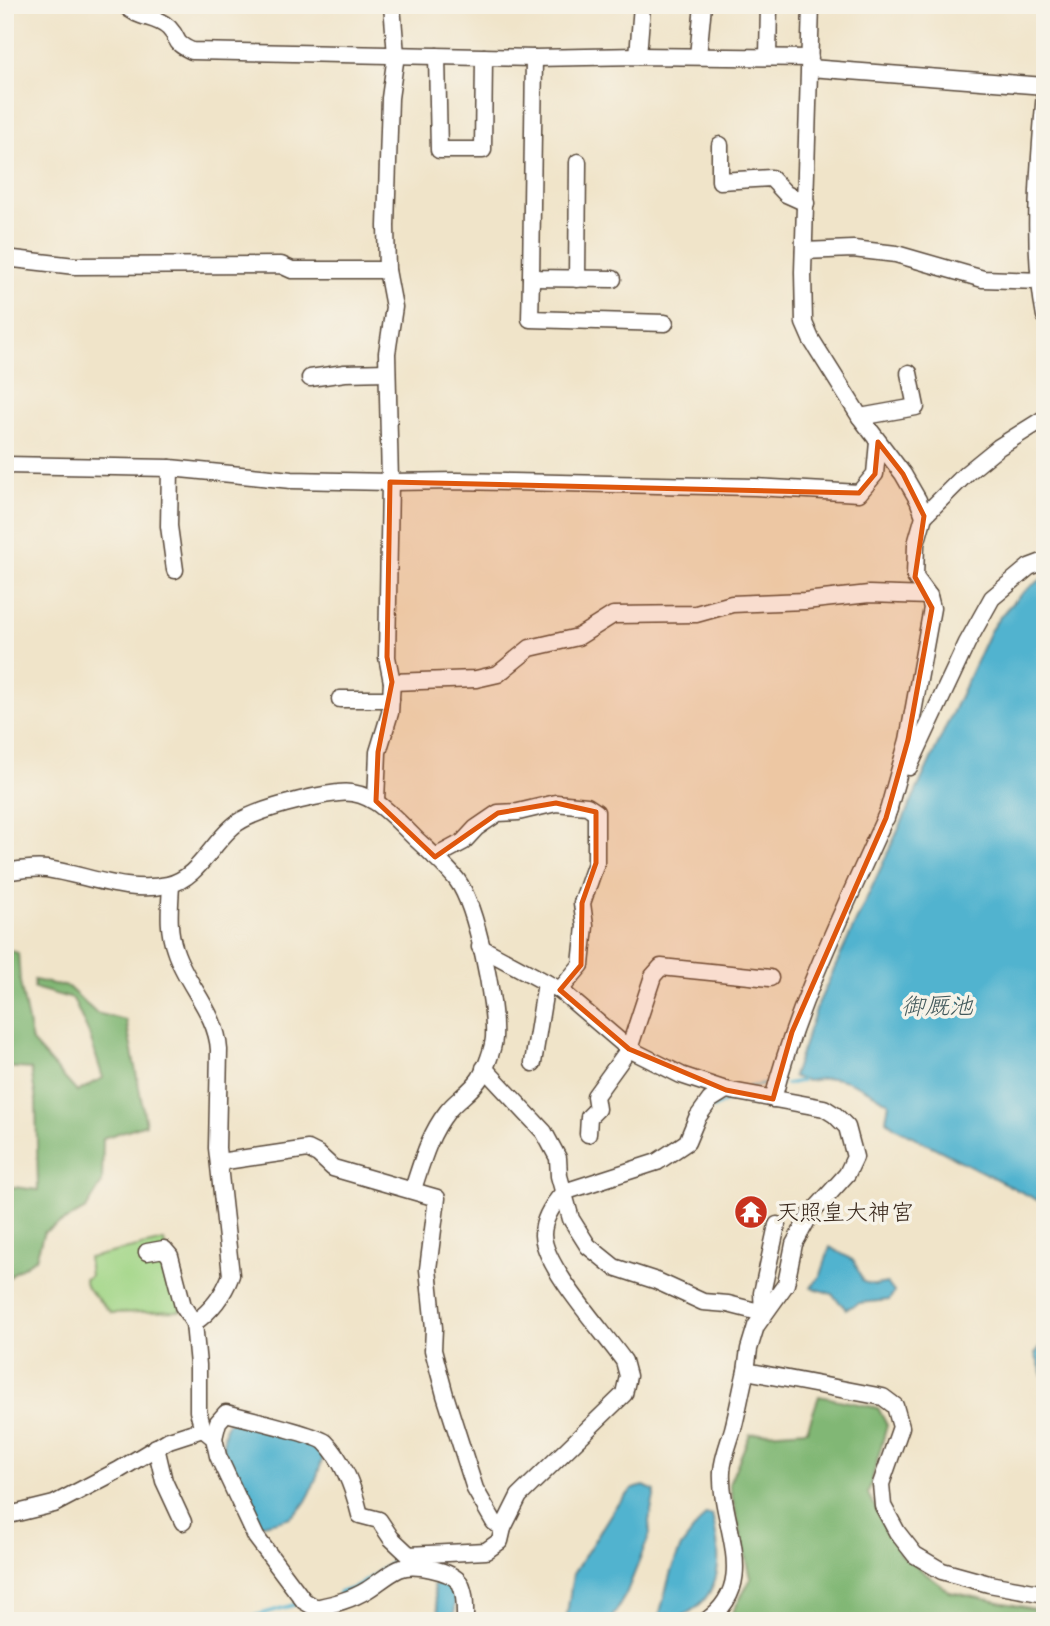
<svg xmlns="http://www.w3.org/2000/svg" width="1050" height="1626" font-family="Itim,'Klee One',sans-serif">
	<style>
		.green { fill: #a2d687; stroke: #6e8052; stroke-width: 2 }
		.forest { fill: #81b774; stroke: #5e7049; stroke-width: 2 }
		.water { fill: #51b3cf; stroke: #466e76; stroke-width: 2 }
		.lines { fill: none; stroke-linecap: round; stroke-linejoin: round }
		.stream { stroke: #51b3cf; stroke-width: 3.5 }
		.minor-casing { stroke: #564638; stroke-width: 19 }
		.minor { stroke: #fff; stroke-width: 16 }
		.marked { fill: #df570d; fill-opacity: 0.2; stroke: #df570d; stroke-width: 5; stroke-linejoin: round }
		.labels { text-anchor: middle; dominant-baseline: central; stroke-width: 7; stroke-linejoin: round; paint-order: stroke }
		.poi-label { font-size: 23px; fill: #3b2a1e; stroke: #f7f3e8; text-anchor: start }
		.water-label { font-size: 24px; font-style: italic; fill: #435a5c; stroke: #f7f3e8 }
	</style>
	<rect width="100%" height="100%" fill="#f7f3e8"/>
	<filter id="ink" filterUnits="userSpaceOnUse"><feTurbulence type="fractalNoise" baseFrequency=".0143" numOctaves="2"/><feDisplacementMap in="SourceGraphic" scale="14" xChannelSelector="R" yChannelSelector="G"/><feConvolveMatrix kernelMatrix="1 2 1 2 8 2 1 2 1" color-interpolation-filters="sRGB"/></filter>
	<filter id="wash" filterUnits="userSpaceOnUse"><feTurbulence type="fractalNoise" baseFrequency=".00686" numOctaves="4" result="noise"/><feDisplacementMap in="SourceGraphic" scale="28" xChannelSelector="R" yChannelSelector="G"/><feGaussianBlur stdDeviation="1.57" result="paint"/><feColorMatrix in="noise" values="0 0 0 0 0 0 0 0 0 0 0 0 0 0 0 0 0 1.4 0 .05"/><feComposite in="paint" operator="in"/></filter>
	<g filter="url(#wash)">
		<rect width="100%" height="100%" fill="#f0e4c9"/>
		<polygon class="green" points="164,1241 181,1311 111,1313 87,1288 84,1279 90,1276 88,1258"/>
		<g class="forest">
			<polygon points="5,949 18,953 20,982 32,1042 77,1092 103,1078 89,1034 73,999 34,988 34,980 68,987 96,1013 126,1020 146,1124 103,1138 102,1183 86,1209 44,1232 36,1258 14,1273 5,1282 5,1186 38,1190 36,1100 31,1069 5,1067"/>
			<polygon points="819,1396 878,1408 887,1425 868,1494 900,1554 950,1592 1045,1611 1045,1621 728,1621 751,1578 729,1484 750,1434 807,1430"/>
		</g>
		<g class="water">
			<path d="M1045 577V1204L896 1128 886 1120 889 1103C874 1093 849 1079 832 1078 815 1077 810 1086 793 1076L818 1004 990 631C1005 608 1021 591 1045 577Z"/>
			<polygon points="830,1247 854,1261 863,1282 875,1285 887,1283 894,1292 889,1300 859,1303 846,1309 832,1294 811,1287 821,1275"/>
			<polygon points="1043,1343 1045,1344 1045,1380 1035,1354"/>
			<path d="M231 1421 319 1447 324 1455C317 1474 311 1504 292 1516 283 1521 269 1522 259 1525L224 1451 223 1444 226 1425Z"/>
			<polygon points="644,1486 655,1491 649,1521 650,1534 626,1594 610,1621 566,1621 573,1574 616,1506 633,1489"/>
			<path d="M706 1514 712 1515C719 1544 725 1576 703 1601 697 1608 687 1613 680 1618L669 1614 659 1616 671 1571 681 1547Z"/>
			<polygon points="447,1583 452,1585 455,1594 455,1621 440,1621 433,1585"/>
		</g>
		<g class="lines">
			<g class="stream">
				<polyline points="786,1084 801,1081"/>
				<polyline points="749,1087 772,1083"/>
				<polyline points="713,1108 733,1098"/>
				<polyline points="606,1325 621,1344"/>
				<polyline points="339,1593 359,1586 393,1562 405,1559"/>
				<polyline points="237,1621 297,1604"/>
			</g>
		</g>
	</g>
	<g filter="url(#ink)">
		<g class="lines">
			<g class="minor-casing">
				<g id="minor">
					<path d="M125 5C139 20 156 15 169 28 181 41 172 42 192 51L534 58 638 56 810 58"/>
					<polyline points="811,5 803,272 804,323 811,339 860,417 903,474 918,500 924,516 916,544 915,577 929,596 932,608 908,740 886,818"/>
					<polyline points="437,56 439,150 483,150 484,57"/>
					<polyline points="638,56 642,5"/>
					<polyline points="698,56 703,5"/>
					<polyline points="768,57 769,5"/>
					<polyline points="534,58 531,278 613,279"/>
					<polyline points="810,68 1045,86"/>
					<path d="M1045 93C1039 164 1031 245 1045 316"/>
					<polyline points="720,145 720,181 771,178 786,194 806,203"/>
					<polyline points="804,251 853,249 896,254 983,279 1040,281"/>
					<polyline points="5,258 75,266 281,265 292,270 387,270"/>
					<polyline points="531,278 530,319 665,323"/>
					<polyline points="577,279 578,162"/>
					<polyline points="310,378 345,373 387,372"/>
					<polyline points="860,417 916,407 909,373"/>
					<polyline points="5,465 170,468 291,480 390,482 457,481 755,487 859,493 875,474 878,442"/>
					<polyline points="170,468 169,526 175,570"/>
					<polyline points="924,516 967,473 999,447 1045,418"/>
					<polyline points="392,682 476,679 498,674 530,648 578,637 613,615 696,614 732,604 805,601 869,594 929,596"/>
					<polyline points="340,699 391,699"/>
					<polyline points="909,767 967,643 992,598 1029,567 1045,561"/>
					<polyline points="376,801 378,752 390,713 392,682 387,657 390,482 387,353 394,307 387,270 386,226 390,98 396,55 392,5"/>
					<polyline points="435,857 463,842 476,828 498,813 518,812 556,803 587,806 596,812 596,863 582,903 585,926 581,965 560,990"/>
					<path d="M5 872C19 870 33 867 47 869 86 875 128 894 167 885 199 879 212 841 237 823 258 809 312 796 338 793 372 788 394 818 416 839 430 852 445 865 457 880 477 907 496 1004 494 1038 493 1049 486 1068 480 1078 472 1091 456 1100 447 1112 429 1135 422 1162 413 1189"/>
					<path d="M171 885C170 907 167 928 175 950 186 985 217 1013 219 1050L217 1148 231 1275C224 1294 211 1311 194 1323L198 1365V1411L203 1429 214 1438 218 1456 256 1537 304 1601 316 1608C333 1604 351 1600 367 1590 377 1584 388 1574 399 1569 413 1563 451 1570 460 1583 466 1594 465 1609 465 1621"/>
					<polyline points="533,1063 546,983"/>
					<polyline points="484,1068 544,1132 558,1158 559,1176 571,1219 588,1246 614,1267 657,1281 703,1302 728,1304 763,1313 762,1293 777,1225"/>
					<polyline points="726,1090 824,1108 835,1115 847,1127 855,1157 847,1174 810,1215 794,1244 786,1284 756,1326 749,1349 746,1371 883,1397 895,1406 901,1427 881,1484 883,1506 897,1532 915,1555 942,1571 989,1584 1045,1594"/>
					<path d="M773 1099C799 998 847 904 889 809"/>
					<polyline points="588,1134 589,1117 597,1109 595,1096 629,1049 653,976 661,967 770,978"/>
					<polyline points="219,1162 308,1149 318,1154 333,1168 437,1198 428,1269 434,1328 433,1350 445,1395 475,1489 494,1522 503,1528"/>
					<polyline points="147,1252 164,1249 170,1256 183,1306 194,1323"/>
					<path d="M214 1438 218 1422 226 1413C242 1417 317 1435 325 1442 344 1461 354 1490 360 1515L379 1520 391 1538 409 1555 486 1551 500 1541 503 1528 519 1496 624 1394 628 1376 624 1361C603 1331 544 1267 543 1235 543 1219 554 1203 564 1192L657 1162 687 1142 697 1118 710 1100 726 1090 681 1075 629 1049 560 990 480 947"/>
					<polyline points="156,1447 164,1481 183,1522"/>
					<polyline points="5,1516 54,1504 119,1470 169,1440 203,1429"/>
					<path d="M706 1621C762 1582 719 1524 722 1471 723 1457 729 1443 733 1429 738 1410 741 1391 746 1371"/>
				</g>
			</g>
			<use href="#minor" class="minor"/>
		</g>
	</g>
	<path class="marked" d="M878 442 903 474 924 516 915 577 932 608 908 740 886 818 792 1032 773 1099 726 1090 629 1049 560 990 581 965 582 903 596 863V812L556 803 498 813 435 857 376 801 378 752 392 682 387 657 390 482 859 493 875 474Z"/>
	<defs>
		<g id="temple-disc" transform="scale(1.75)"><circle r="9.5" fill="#c8321e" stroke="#f7f3e8"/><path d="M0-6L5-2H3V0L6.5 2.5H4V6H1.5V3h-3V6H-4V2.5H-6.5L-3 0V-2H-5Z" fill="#fff"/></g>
	</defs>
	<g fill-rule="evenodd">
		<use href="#temple-disc" x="751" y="1212"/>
	</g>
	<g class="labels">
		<g class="poi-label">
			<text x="776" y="1212">天照皇大神宮</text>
		</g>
		<g class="water-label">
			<text x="937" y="1005">御厩池</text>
		</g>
	</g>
	<rect width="1050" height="1626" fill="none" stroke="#f7f3e8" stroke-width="28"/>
</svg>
